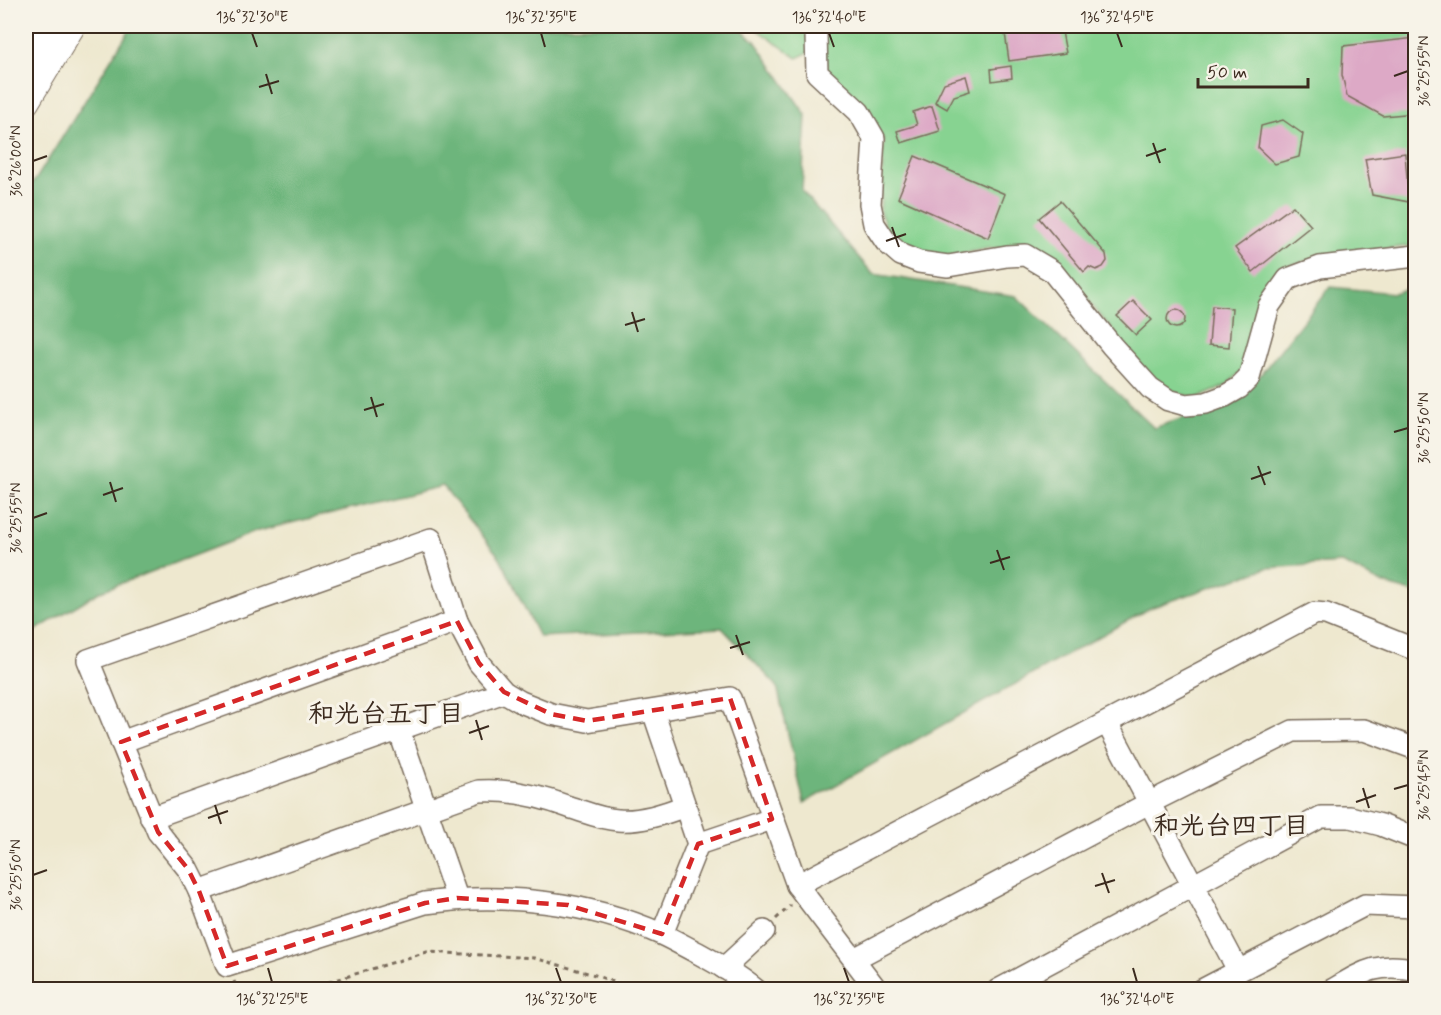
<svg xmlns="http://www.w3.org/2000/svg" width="1441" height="1015" font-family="Mynerve,'Klee One',sans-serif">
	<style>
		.green { fill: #87d391; stroke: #617e58; stroke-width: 1.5 }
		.forest { fill: #6db57b; stroke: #54704c; stroke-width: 1.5 }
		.building { fill: #dda9c6 }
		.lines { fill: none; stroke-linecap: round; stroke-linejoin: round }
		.minor-casing { stroke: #7a6c5c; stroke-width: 24 }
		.major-casing { stroke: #7a6c5c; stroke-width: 28 }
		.path { stroke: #7a6c5c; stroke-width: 3; stroke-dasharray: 4.5 4.5; stroke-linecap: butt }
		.minor { stroke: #fff; stroke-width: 21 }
		.major { stroke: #fff; stroke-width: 26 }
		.marked { fill: none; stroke: #d62828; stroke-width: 4.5; stroke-dasharray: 12 8; stroke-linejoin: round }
		.ticks { fill: none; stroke: #3b2a1e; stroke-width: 2 }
		.labels { text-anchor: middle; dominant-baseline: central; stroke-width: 6; stroke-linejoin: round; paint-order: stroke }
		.neighbourhood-label { font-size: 26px; font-weight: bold; fill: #3b2a1e; stroke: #f7f3e8 }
		.neatline { fill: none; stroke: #3b2a1e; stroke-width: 2 }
		.ticks-label { font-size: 15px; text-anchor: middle; fill: #3b2a1e }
	</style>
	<rect width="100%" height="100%" fill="#f7f3e8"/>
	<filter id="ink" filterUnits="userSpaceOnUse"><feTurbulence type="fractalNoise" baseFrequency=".0167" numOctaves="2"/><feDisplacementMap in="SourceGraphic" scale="12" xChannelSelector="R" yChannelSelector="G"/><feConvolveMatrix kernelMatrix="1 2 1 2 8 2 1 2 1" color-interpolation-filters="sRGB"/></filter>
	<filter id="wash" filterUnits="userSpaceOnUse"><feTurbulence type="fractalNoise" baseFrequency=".008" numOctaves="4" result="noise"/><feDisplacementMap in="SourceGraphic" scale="24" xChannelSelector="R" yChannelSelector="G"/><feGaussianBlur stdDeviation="1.35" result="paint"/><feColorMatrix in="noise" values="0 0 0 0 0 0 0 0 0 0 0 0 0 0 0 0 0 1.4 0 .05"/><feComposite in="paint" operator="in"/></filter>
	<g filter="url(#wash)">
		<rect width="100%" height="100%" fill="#eee8cf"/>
		<polygon class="green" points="752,26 1415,26 1415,245 1316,258 1288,266 1267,285 1256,309 1252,338 1242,370 1226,386 1198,398 1175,393 1151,378 1061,267 1032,249 990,248 945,257 925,257 891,237 880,213 884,140 829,76 823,45 797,58"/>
		<polygon class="forest" points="132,26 736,26 755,41 806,115 802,191 873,274 1016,296 1154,428 1242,398 1330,287 1394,293 1415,286 1415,593 1384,584 1342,563 1267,568 1150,608 804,803 777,686 722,628 539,637 500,558 443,486 258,531 101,591 26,636 26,190 36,179"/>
		<g id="blocks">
			<g class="building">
				<polygon points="1004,26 1061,26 1066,53 1009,61"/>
				<polygon points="1416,38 1416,113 1383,116 1347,96 1342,75 1343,46"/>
				<polygon points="1011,66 1012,78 992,81 991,69"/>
				<polygon points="966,76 970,91 954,96 947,109 935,102 944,83"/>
				<polygon points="932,106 940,131 901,143 897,131 917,125 913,112"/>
				<polygon points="1283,120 1303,134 1299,157 1275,164 1258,148 1261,126"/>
				<polygon points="1405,153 1409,202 1372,195 1365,159"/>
				<polygon points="915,156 1005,194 988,238 898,198"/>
				<polygon points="1060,201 1106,254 1107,261 1103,267 1096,270 1089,267 1084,272 1039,218"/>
				<polygon points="1293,206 1311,226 1253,272 1235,248"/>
				<polygon points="1133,301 1152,320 1136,335 1117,316"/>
				<polygon points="1212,306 1232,308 1229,347 1209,345"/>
				<circle cx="1176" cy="319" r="9"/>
			</g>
		</g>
	</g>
	<g filter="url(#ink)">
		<use href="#blocks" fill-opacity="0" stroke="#7a6c5c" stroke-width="1.5"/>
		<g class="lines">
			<g class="minor-casing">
				<g id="minor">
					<polyline points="816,34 817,73 859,112 874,138 870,204 874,224 886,242 901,255 919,262 948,266 1007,256 1025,255 1052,271 1112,346 1150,388 1168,400 1186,405 1206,403 1225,396 1239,388 1249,378 1269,306 1288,279 1320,267 1416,256"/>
					<polyline points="653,711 698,844 662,934"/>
					<polyline points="1107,723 1238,970"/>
					<polyline points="399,730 457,898"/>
					<polyline points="121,742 457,621"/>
					<polyline points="151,818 504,692"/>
					<polyline points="698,844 772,819"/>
					<polyline points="797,885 1315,613 1326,614 1416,650"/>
					<path d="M199 891 479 791C511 789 540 796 569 807 585 812 601 819 618 820 638 822 667 813 685 806"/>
					<polyline points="854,959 1149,803 1293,731 1364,730 1416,749"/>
					<polyline points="724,968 764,931"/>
					<path d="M756 990C738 975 718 964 698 953 686 947 674 940 661 934 589 902 503 892 425 903L227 966 199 891 188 869 158 832 88 660 431 539 457 621 479 663 504 692 521 702 551 714 587 721 730 698 797 885 877 990"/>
					<polyline points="998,990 1321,817 1350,817 1381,825 1416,839"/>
					<polyline points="1202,990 1365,905 1416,907"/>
					<path d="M1332 990C1363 972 1378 961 1416 970"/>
				</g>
			</g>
			<g class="major-casing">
				<g id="major">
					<polyline points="26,66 50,26"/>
					<polyline points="26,102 72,26"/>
				</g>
			</g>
			<g class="path">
				<polyline points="776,919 791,905"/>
				<polyline points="234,981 237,990"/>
				<polyline points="303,990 427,952 534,958 595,975 636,990"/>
			</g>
			<use href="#minor" class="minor"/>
			<use href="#major" class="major"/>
		</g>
	</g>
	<path class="marked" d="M457 621 479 663 504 692 551 714 587 721 730 698 772 819 698 844 662 934 568 905 457 898 425 903 227 966 199 891 188 869 158 832 121 742Z"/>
	<path class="ticks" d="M252 33 257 47M541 33 545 47M829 33 834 47M1117 33 1122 47M266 74 272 94M1394 76 1408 71M259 87 279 81M1153 143 1160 163M1146 156 1166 149M33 161 47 156M892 227 899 247M886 241 906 234M632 312 638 332M625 325 645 319M371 397 377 417M364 410 384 404M1394 432 1408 428M1258 466 1265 485M1251 479 1271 472M110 482 116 502M103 495 123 488M33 518 47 513M997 550 1004 570M990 563 1010 557M736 635 743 655M730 648 750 642M476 720 482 740M469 733 489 726M1363 788 1369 808M1394 789 1408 785M1356 802 1376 795M215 805 221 824M208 818 228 811M1102 873 1109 893M33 875 47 870M1095 886 1115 880M268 968 272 982M556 968 561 982M844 968 849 982M1133 968 1137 982"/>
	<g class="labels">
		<g class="neighbourhood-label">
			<text x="386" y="715">和光台五丁目</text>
			<text x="1231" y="827">和光台四丁目</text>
		</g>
	</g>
	<rect width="1441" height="1015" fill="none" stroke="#f7f3e8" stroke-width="66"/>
	<path d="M1198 78v9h110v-9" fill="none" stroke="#3b2a1e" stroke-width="3"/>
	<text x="1207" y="78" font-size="18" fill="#3b2a1e" stroke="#f7f3e8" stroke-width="4.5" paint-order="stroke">50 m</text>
	<rect x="33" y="33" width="1375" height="949" class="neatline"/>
	<g class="ticks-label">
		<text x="252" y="22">136°32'30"E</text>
		<text x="541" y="22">136°32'35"E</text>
		<text x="829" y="22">136°32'40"E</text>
		<text x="1117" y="22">136°32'45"E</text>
		<text transform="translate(1424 71) rotate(-90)" y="5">36°25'55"N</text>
		<text transform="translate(16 161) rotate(-90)" y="5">36°26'00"N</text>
		<text transform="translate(1424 428) rotate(-90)" y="5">36°25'50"N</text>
		<text transform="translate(16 518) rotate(-90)" y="5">36°25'55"N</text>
		<text transform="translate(1424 785) rotate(-90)" y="5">36°25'45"N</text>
		<text transform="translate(16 875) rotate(-90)" y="5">36°25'50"N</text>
		<text x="272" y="1004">136°32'25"E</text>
		<text x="561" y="1004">136°32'30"E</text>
		<text x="849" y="1004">136°32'35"E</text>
		<text x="1137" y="1004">136°32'40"E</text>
	</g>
</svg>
